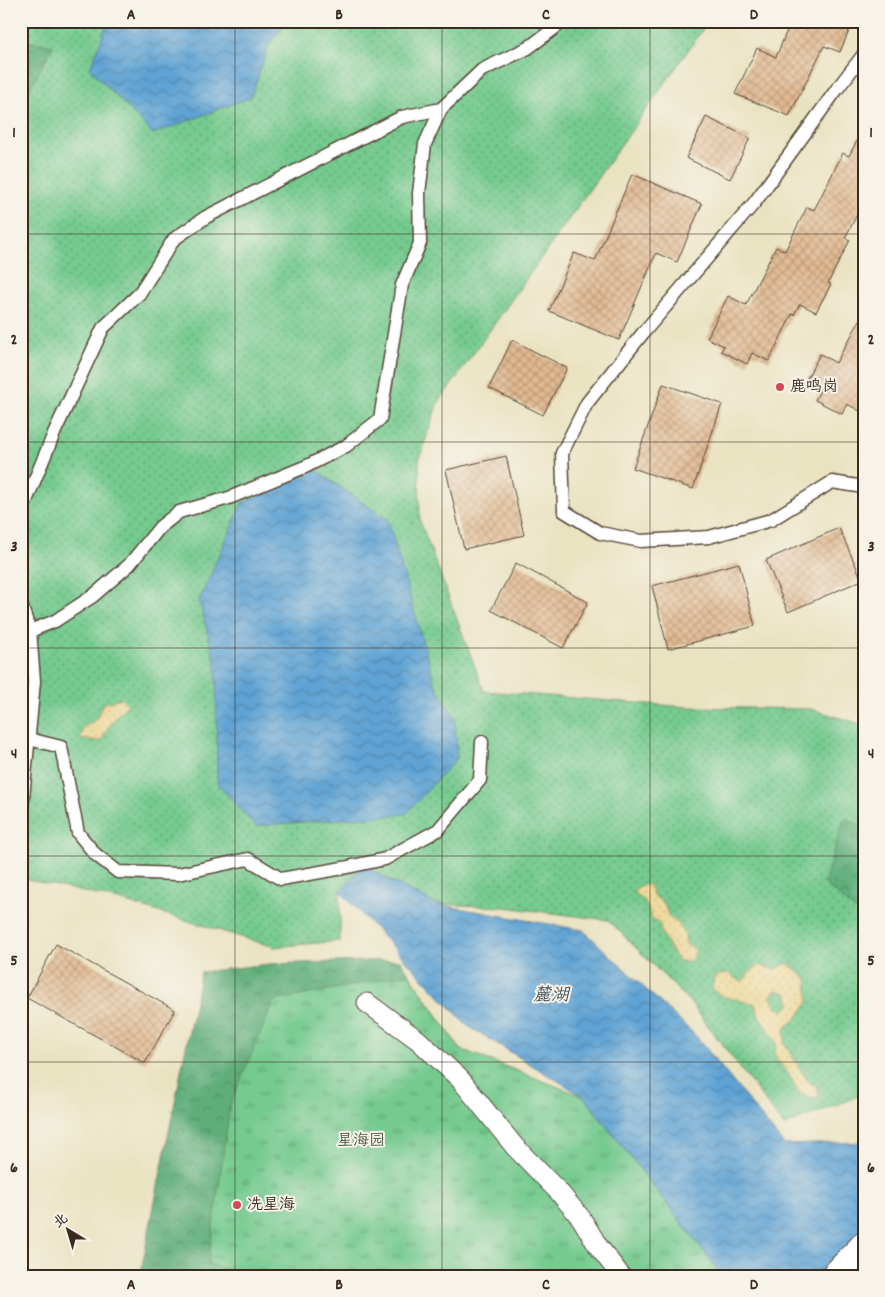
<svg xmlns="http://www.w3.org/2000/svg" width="885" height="1297" font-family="Dekko,'LXGW WenKai TC',sans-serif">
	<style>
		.grass { fill: url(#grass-dots); stroke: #587a56 }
		.forest { fill: url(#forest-crowns); stroke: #4d6c4c }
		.sand { fill: url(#sand-dots); stroke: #94825e; fill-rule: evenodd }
		.park { fill: url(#park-tufts); stroke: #587a56 }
		.water { fill: url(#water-waves); stroke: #4d6679 }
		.building { fill: url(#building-cross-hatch) }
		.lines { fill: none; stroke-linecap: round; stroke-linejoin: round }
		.service-casing { stroke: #554637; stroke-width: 15 }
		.pedestrian-casing { stroke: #554637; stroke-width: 21 }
		.tertiary-casing { stroke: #554637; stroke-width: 30 }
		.service { stroke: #fff; stroke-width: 12 }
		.pedestrian { stroke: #fff; stroke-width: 19 }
		.tertiary { stroke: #fff; stroke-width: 28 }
		.grid { fill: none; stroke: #3b2a1e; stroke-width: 1; stroke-opacity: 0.55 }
		.poi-dot { fill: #d1495b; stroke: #f7f3e8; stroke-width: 2 }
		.labels { text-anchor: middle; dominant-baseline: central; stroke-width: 4; stroke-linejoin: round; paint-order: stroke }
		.poi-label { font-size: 16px; fill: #3b2a1e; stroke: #f7f3e8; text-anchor: start }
		.park-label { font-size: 16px; fill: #4c5a40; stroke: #f7f3e8 }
		.water-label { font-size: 18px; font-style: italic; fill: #48545e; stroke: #f7f3e8 }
		.neatline { fill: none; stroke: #3b2a1e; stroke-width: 2 }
		.grid-label { font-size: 16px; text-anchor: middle; font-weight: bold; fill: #3b2a1e }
	</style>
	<defs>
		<pattern id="grass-dots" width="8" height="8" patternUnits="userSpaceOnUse" patternTransform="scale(1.25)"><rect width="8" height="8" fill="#74ca8f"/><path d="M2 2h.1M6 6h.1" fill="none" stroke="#60a474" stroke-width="1.8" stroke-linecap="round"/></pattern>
		<pattern id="forest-crowns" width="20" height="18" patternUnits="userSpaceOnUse" patternTransform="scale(1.25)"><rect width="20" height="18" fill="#5fae7a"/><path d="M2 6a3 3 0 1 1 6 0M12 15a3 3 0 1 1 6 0" fill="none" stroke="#508e63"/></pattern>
		<pattern id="sand-dots" width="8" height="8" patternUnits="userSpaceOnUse" patternTransform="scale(1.25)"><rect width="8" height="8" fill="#eeda9e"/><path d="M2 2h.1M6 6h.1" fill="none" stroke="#cdbb88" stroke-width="1.8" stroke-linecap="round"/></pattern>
		<pattern id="park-tufts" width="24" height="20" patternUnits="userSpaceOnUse" patternTransform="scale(1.25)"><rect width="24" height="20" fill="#74ca8f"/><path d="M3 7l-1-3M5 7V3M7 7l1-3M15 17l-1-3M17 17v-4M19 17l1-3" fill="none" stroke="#60a474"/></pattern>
		<pattern id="water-waves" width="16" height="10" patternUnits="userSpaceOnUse" patternTransform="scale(1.25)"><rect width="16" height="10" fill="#5fa3d4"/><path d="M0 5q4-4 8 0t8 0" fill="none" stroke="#5085ab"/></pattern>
		<pattern id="building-cross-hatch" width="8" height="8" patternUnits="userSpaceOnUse" patternTransform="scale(1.25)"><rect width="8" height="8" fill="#e2ba91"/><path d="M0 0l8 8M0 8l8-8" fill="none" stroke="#b89776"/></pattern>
	</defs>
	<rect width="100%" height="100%" fill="#f7f3e8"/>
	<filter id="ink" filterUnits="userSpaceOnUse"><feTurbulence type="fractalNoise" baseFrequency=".02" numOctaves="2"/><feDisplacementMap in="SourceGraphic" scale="10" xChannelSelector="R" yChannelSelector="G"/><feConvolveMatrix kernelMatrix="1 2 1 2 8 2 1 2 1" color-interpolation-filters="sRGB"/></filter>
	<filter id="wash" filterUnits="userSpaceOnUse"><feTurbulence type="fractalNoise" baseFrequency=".0096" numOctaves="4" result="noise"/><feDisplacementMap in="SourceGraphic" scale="20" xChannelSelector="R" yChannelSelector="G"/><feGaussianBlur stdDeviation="1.12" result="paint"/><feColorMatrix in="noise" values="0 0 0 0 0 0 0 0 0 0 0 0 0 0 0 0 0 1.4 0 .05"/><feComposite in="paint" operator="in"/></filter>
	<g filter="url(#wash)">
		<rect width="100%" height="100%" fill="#eae3c2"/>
		<polygon class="grass" points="21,21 709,21 437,405 419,460 420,521 484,691 688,707 811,709 864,725 864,1097 858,1096 784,1126 690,1002 608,920 504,907 435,904 363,866 340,891 340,941 274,947 119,900 21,878"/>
		<g class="forest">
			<polygon points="21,40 53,46 21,105"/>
			<polygon points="844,819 864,826 864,918 824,883"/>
			<polygon points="400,960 460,1049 584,1097 723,1276 140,1276 201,972 269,964"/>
		</g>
		<g class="sand">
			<path d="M121 698 128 705C115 715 108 727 101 741L80 739 84 727 96 719 103 704Z"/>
			<polygon points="649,884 653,895 664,904 669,917 679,924 685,936 686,944 696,950 690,962 677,960 661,932 660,924 651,917 645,901 634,893 637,887"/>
			<path d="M787 963 807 979 809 1001 795 1020 784 1029 785 1045 809 1083 817 1086 819 1098C795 1096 799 1090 788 1073 779 1060 772 1062 777 1043L759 1015 755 1004 722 996 712 988 715 976 729 973 734 978 743 981 749 973 759 965 775 970ZM776 990 788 994 790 1005 784 1011 776 1007 770 996Z"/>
		</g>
		<polygon class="park" points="409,974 460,1049 584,1097 723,1276 248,1276 208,1264 230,1105 274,1001"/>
		<g class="water">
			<polygon points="108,21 288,21 269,44 251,97 153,134 90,69"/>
			<polygon points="316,470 388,520 435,684 455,718 457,758 406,814 255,826 217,783 216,664 199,601 242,503"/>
			<polygon points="363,866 435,904 583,930 697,1037 784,1145 864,1142 864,1276 723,1276 584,1097 468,1026 340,891"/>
		</g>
		<g id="blocks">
			<g class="building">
				<polygon points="791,21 853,21 840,52 824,46 789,116 735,94 757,48 776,57"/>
				<polygon points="706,117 750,138 730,179 686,158"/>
				<polygon points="864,127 864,201 845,238 850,240 828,283 831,284 816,312 800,304 794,315 792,314 769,361 752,353 747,364 721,351 724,346 707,338 728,296 746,305 776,247 785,251 807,207 814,210 843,153 849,156"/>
				<polygon points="632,174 702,204 677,262 656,253 619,340 549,311 574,253 595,261"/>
				<polygon points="864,313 864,413 847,404 842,414 815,400 822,387 807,378 820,354 836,363"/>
				<polygon points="512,340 567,368 543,415 489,388"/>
				<polygon points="663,384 722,404 693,489 633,468"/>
				<polygon points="506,456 524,535 464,549 446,470"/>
				<polygon points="839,528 862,580 788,612 766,560"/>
				<polygon points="516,563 588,602 563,648 491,610"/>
				<polygon points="739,563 755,626 668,649 652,586"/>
				<polygon points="56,944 175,1010 145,1063 27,998"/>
			</g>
		</g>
	</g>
	<g filter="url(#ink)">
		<use href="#blocks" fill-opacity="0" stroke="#554637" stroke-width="1"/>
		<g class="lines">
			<g class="service-casing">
				<g id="service">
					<polyline points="21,22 23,21"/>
					<polyline points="864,54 837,89 755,202 643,333 587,403 562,453 564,511 600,533 641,541 709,537 771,520 832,482 864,487"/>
					<polyline points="21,513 55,431 103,328 139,294 174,239 206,217 402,117 441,109 482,70 528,48 564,21"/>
					<polyline points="21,605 30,631 34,681 21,819"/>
					<polyline points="30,631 55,621 93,596 129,565 160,527 179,512 229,498 307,466 346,446 380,419 402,285 420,243 419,193 425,144 441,109"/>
					<polyline points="29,739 61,747 78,833 95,854 118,872 178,874 248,859 281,879 343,868 385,859 438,830 480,780 482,742"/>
				</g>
			</g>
			<g class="pedestrian-casing">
				<polyline id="pedestrian" points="367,1003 418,1040 460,1079 515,1147 559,1192 581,1218 598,1246 621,1276"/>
			</g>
			<g class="tertiary-casing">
				<polyline id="tertiary" points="835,1276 864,1246"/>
			</g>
			<use href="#service" class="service"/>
			<use href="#pedestrian" class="pedestrian"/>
			<use href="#tertiary" class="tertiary"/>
		</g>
	</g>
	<path class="grid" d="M235 21V1276M442 21V1276M650 21V1276M21 234H864M21 442H864M21 648H864M21 856H864M21 1062H864"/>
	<g class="poi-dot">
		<circle cx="780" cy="387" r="5"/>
		<circle cx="237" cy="1205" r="5"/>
	</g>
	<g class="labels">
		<g class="poi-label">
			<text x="790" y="387">鹿鸣岗</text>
			<text x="247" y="1205">冼星海</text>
		</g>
		<g class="park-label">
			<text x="361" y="1141">星海园</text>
		</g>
		<g class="water-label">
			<text x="551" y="996">麓湖</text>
		</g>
	</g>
	<rect width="885" height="1297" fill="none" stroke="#f7f3e8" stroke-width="55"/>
	<g transform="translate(68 1230) rotate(322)" stroke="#f7f3e8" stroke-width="4" paint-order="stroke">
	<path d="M0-4L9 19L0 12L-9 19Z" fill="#3b2a1e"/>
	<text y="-8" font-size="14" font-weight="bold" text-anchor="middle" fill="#3b2a1e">北</text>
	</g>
	<rect x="28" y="28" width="830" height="1242" class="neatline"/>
	<g class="grid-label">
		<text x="131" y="19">A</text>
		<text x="339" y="19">B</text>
		<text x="546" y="19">C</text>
		<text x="754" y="19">D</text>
		<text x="14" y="137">1</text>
		<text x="871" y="137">1</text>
		<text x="14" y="344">2</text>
		<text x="871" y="344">2</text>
		<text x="14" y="551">3</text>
		<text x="871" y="551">3</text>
		<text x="14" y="758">4</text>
		<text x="871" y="758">4</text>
		<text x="14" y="965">5</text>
		<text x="871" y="965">5</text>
		<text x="14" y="1172">6</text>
		<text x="871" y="1172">6</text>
		<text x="131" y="1289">A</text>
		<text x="339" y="1289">B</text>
		<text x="546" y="1289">C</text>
		<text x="754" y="1289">D</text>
	</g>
</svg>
